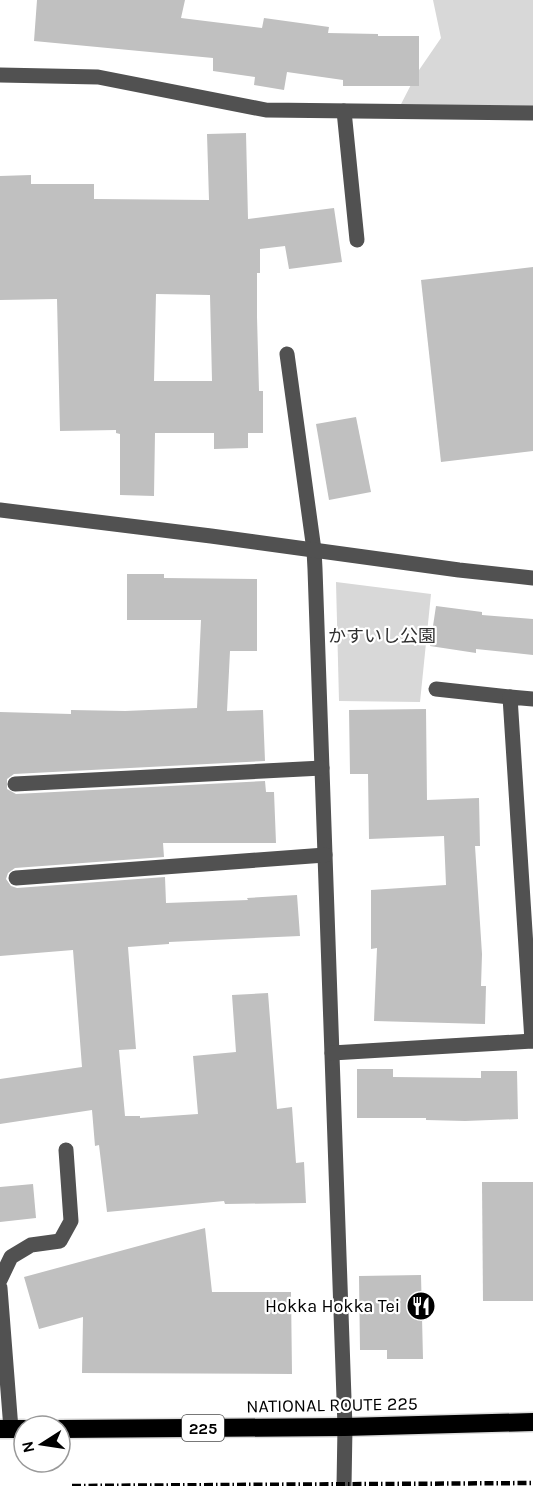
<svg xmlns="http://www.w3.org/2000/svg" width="533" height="1486" font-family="Karla,'Noto Sans JP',sans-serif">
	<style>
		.green { fill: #d8d8d8 }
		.building { fill: #c0c0c0; fill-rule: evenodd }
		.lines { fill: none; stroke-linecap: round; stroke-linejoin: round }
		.highway-casing { stroke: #dbdbdb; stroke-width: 21 }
		.minor { stroke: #515151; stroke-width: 15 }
		.highway { stroke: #000; stroke-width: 18 }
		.rail { stroke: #000; stroke-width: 4.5; stroke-dasharray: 9 3 1.5 3; stroke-linecap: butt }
		.labels { text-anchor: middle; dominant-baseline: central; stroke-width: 4.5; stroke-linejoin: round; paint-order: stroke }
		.shield { fill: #fff; stroke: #4c4c4c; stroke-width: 1.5 }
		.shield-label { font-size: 16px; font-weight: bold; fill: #000 }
		.park-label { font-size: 18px; fill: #2f2f2f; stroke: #fff }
		.poi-label { font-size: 18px; fill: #000; stroke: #fff; text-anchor: end }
		.street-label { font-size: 18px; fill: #000; stroke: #fff }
	</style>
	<rect width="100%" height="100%" fill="#fff"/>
	<g class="green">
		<polygon points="433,0 533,0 533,110 398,110 417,73 441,38"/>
		<polygon points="336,582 431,594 420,702 339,701"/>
	</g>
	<g class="building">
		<polygon points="37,0 185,0 181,18 262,28 264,18 329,27 328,33 378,34 378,36 419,36 419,86 343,86 343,80 287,72 284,90 254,85 255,77 213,71 213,58 34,41"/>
		<path d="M246 133 248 219 334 208 342 262 289 269 285 246 260 249V273H257V317L259 391H263V433H248V448L214 449V433H155L154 496 120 495V434L116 433V430L60 431 57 299 0 300V176L31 175V184H94V199L209 200 207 134ZM156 294 210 295 212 381H154Z"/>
		<polygon points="533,267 533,451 441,462 421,280"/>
		<polygon points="356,417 371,492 329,500 316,424"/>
		<polygon points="127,574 164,574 164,578 257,579 257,651 230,651 227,711 263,710 265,761 14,774 7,779 7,789 16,794 265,781 266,792 274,792 276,843 163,843 164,857 15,868 8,873 6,879 11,886 17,888 165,877 166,903 248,900 247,898 297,895 300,936 169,942 169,944 128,947 136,1049 119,1050 125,1116 140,1116 140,1118 198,1114 193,1056 236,1052 232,995 268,993 277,1109 292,1107 296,1163 304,1162 306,1203 225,1204 224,1201 107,1212 99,1145 95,1146 92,1110 0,1124 0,1079 82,1067 73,950 0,956 0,712 71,714 71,710 125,711 197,708 201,620 127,620"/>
		<polygon points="436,606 482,612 482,615 533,619 533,655 476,649 476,653 430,646"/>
		<polygon points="426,709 427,800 479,798 480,846 475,846 482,954 481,986 486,986 485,1024 374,1021 377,948 371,949 371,890 446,885 444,836 369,839 368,774 350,774 349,710"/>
		<polygon points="357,1069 393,1069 393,1077 481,1078 481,1071 517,1071 518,1119 465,1121 426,1120 426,1118 357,1118"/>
		<polygon points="482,1182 533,1182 533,1301 483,1301"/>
		<polygon points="33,1184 36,1218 0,1222 0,1187"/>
		<polygon points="205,1228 212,1292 291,1292 292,1374 82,1373 83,1317 39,1329 24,1277"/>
		<polygon points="421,1275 423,1359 387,1359 387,1350 360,1350 359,1276"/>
	</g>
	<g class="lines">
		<g class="highway-casing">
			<g id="highway">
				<polyline points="0,1429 24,1429"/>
				<polyline points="60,1429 345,1427 533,1422"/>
			</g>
		</g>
		<g class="minor">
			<polyline points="0,75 98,77 266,110 533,113"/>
			<polyline points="344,111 357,240"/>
			<polyline points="287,354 314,550 315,569 345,1427 344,1486"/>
			<polyline points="0,510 211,536 459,570 533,578"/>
			<polyline points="436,689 510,697"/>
			<polyline points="15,784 322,768"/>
			<polyline points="16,878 325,855"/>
			<polyline points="532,1041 510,697 533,699"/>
			<polyline points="332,1053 533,1041"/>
			<polyline points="0,1280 11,1257 31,1245 60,1241 71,1221 66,1150"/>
			<polyline points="0,1288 11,1429"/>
		</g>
		<use href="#highway" class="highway"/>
		<polyline class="rail" points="72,1486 533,1483"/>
	</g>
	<defs>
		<g id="restaurant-disc" transform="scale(1.5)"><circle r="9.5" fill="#000" stroke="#fff"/><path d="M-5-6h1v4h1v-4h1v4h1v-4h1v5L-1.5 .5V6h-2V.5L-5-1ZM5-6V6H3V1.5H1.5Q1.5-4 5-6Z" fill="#fff"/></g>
	</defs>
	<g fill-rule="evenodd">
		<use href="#restaurant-disc" x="421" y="1306"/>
	</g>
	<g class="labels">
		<rect class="shield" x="182" y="1415" width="42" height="26" rx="4.5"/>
		<g class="shield-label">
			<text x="203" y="1428">225</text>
		</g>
		<g class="park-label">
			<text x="382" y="636">かすいし公園</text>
		</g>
		<g class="poi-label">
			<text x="400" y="1306">Hokka Hokka Tei</text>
		</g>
		<g class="street-label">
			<text transform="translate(332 1405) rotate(-1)">NATIONAL ROUTE 225</text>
		</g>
	</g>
	<g transform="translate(42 1444) rotate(258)"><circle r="28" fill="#ffffff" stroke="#999999" stroke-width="1.5"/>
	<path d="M0-4.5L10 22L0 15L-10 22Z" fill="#000000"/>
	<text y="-9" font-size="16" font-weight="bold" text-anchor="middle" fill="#000000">N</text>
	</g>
</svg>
